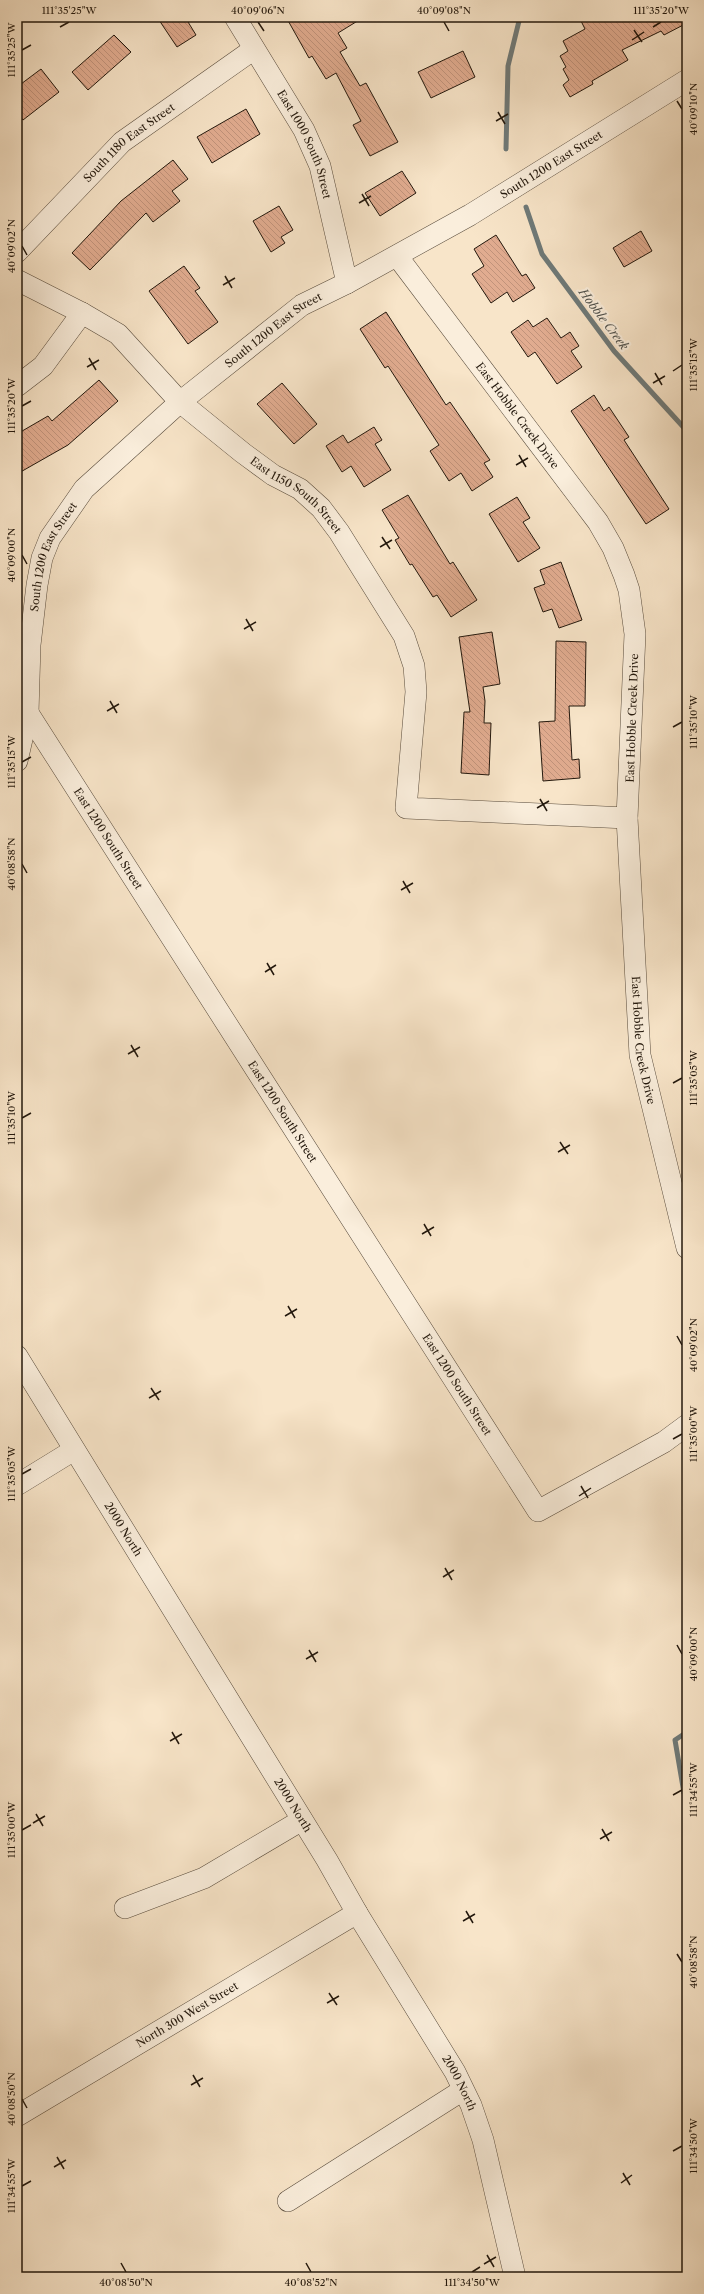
<svg xmlns="http://www.w3.org/2000/svg" width="704" height="2294" font-family="'Libre Caslon Text',serif">
	<style>
		.lines { fill: none; stroke-linecap: round; stroke-linejoin: round }
		.stream { stroke: #6f7a79; stroke-width: 5 }
		.building { fill: url(#building-back-hatch); stroke: #23180d }
		.minor-casing { stroke: #584b3c; stroke-width: 22 }
		.minor { stroke: #faeedc; stroke-width: 21 }
		.ticks { fill: none; stroke: #23180d; stroke-width: 1.5 }
		.labels { text-anchor: middle; dominant-baseline: central; stroke-width: 4; stroke-linejoin: round; paint-order: stroke }
		.street-label { font-size: 11px; fill: #23180d; stroke: #faeedc }
		.water-label { font-size: 12px; font-style: italic; fill: #4f514c; stroke: #faeedc }
		.neatline { fill: none; stroke: #23180d; stroke-width: 1.5 }
		.ticks-label { font-size: 10px; text-anchor: middle; fill: #23180d }
	</style>
	<defs>
		<pattern id="building-back-hatch" width="6" height="6" patternUnits="userSpaceOnUse"><rect width="6" height="6" fill="#e1ac90"/><path d="M-1 5l2 2M0 0l6 6M5-1l2 2" fill="none" stroke="#c1937b"/></pattern>
	</defs>
	<rect width="100%" height="100%" fill="#f8e5c9"/>
	<filter id="stains"><feTurbulence type="fractalNoise" baseFrequency=".005" numOctaves="4"/><feColorMatrix values="0 0 0 0 .2 0 0 0 0 .09 0 0 0 0 .02 0 0 0 .5 -.17"/></filter>
	<radialGradient id="worn" r=".72"><stop offset=".6" stop-color="#630" stop-opacity="0"/><stop offset="1" stop-color="#630" stop-opacity=".3"/></radialGradient>
	<g class="lines">
		<g class="stream">
			<polyline points="506,149 508,66 520,17"/>
			<polyline points="526,207 542,254 614,351 687,431"/>
			<polyline points="687,1732 675,1740 684,1793 687,1794"/>
		</g>
	</g>
	<g class="building">
		<polygon points="157,17 185,17 196,35 177,47"/>
		<polygon points="286,17 364,17 338,33 347,48 340,52 360,86 366,83 398,142 370,156 353,125 361,121 336,73 326,79 312,56 309,58"/>
		<polygon points="579,17 687,17 687,23 664,35 661,31 622,50 628,60 592,81 593,84 570,97 563,85 569,80 563,69 566,67 560,56 568,51 563,41 585,29"/>
		<polygon points="114,35 131,52 88,90 72,72"/>
		<polygon points="463,51 475,77 431,98 418,72"/>
		<polygon points="41,69 59,92 23,120 17,113 17,87"/>
		<polygon points="246,109 260,134 212,163 197,137"/>
		<polygon points="173,160 188,179 172,191 180,201 153,222 146,213 90,270 72,253 121,201"/>
		<polygon points="402,171 416,193 380,216 365,193"/>
		<polygon points="279,206 293,230 281,237 285,243 271,252 253,221"/>
		<polygon points="641,231 652,251 624,267 613,248"/>
		<polygon points="496,235 522,276 526,274 535,288 513,302 507,292 491,303 472,274 484,266 474,249"/>
		<polygon points="184,266 200,288 195,291 218,322 188,344 149,291"/>
		<polygon points="386,312 446,405 450,402 490,460 484,463 493,477 472,491 461,473 449,481 430,451 439,445 388,366 385,368 360,329"/>
		<polygon points="547,318 561,338 570,332 579,346 571,351 582,367 557,384 535,352 528,357 511,332 528,320 533,327"/>
		<polygon points="99,380 118,401 68,445 17,474 17,434 48,416 52,421"/>
		<polygon points="282,383 317,424 294,444 257,404"/>
		<polygon points="594,395 604,411 609,407 629,437 624,440 669,509 646,524 571,411"/>
		<polygon points="374,427 382,440 375,444 391,470 364,487 351,466 342,472 326,446 343,435 348,443"/>
		<polygon points="408,495 450,564 453,562 477,600 451,617 437,595 433,597 412,564 410,565 395,540 399,538 382,510"/>
		<polygon points="517,497 530,518 523,522 540,548 518,562 489,514"/>
		<polygon points="561,562 582,620 559,628 552,609 543,612 534,588 545,584 540,570"/>
		<polygon points="492,632 500,684 483,687 485,701 484,723 491,723 489,775 461,773 464,712 470,712 459,637"/>
		<polygon points="556,641 586,642 585,706 569,706 572,760 579,759 580,778 543,781 539,722 555,721"/>
	</g>
	<g class="lines">
		<g class="minor-casing">
			<g id="minor">
				<path id="s1" d="M235 17 304 130 320 166 347 283"/>
				<path id="s2" d="M17 252 122 142 254 49"/>
				<path id="s3" d="M397 256 598 522 613 548 624 575 629 590 635 634 627 818 640 1055 687 1248"/>
				<path id="s4" d="M17 280 82 313 118 334 180 402 243 453 273 475 300 489 321 508 339 532 404 636 414 666 416 692 406 808 627 818"/>
				<polyline points="17,386 43,366 82,313"/>
				<path id="s5" d="M28 713 538 1511 664 1442 687 1425"/>
				<path id="s6" d="M17 761 28 713 30 645 37 585 42 558 50 538 84 489 180 402 302 305 347 283 470 215 687 80"/>
				<path id="s7" d="M17 1356 327 1860 357 1913 455 2072 471 2105 483 2140 515 2277"/>
				<polyline points="17,1485 74,1450"/>
				<polyline points="125,1908 204,1878 302,1820"/>
				<path id="s8" d="M17 2116 357 1913"/>
				<polyline points="288,2201 463,2090"/>
			</g>
		</g>
		<use href="#minor" class="minor"/>
	</g>
	<path class="ticks" d="M258 22 264 31M444 22 449 31M60 27 69 22M653 27 661 22M634 30 642 42M632 40 644 32M22 50 31 45M677 101 682 109M498 112 505 124M496 121 508 114M362 194 369 206M359 203 371 196M22 246 27 255M225 276 232 288M223 285 235 278M89 358 96 370M87 367 99 360M673 371 682 365M655 373 662 385M653 383 665 376M22 406 31 401M519 455 526 467M516 465 528 458M382 537 390 549M380 547 392 540M22 555 27 564M246 619 253 631M244 629 256 622M110 701 117 713M107 711 119 704M673 727 682 722M22 762 31 757M540 799 547 811M537 808 549 801M22 864 27 873M403 881 410 893M401 890 413 883M267 963 274 975M265 972 276 965M131 1045 138 1057M128 1054 140 1047M673 1083 682 1078M22 1118 31 1113M560 1142 568 1154M558 1152 570 1145M424 1224 431 1236M422 1234 434 1227M288 1306 295 1318M285 1316 297 1309M677 1336 682 1345M151 1388 159 1400M149 1398 161 1391M673 1439 682 1434M22 1474 31 1469M581 1486 588 1498M579 1496 591 1488M445 1568 452 1580M443 1577 454 1570M677 1645 682 1654M309 1650 316 1662M306 1659 318 1652M172 1732 179 1744M170 1741 182 1734M673 1795 682 1790M36 1814 43 1826M33 1823 45 1816M602 1829 609 1841M22 1830 31 1825M600 1839 612 1832M466 1911 473 1923M463 1921 475 1914M677 1954 682 1962M329 1993 337 2005M327 2003 339 1996M193 2075 200 2087M191 2085 203 2078M22 2099 27 2108M673 2151 682 2146M57 2157 64 2169M54 2167 66 2160M623 2173 630 2185M621 2183 632 2175M22 2186 31 2181M487 2255 494 2267M121 2263 126 2272M306 2263 311 2272M484 2264 496 2257M472 2272 480 2267"/>
	<g class="labels">
		<g class="street-label">
			<text stroke="none"><textPath href="#s2" startOffset="157">South 1180 East Street</textPath></text>
			<text stroke="none"><textPath href="#s1" startOffset="146">East 1000 South Street</textPath></text>
			<text stroke="none"><textPath href="#s6" startOffset="858">South 1200 East Street</textPath></text>
			<text stroke="none"><textPath href="#s6" startOffset="534">South 1200 East Street</textPath></text>
			<text stroke="none"><textPath href="#s3" startOffset="200">East Hobble Creek Drive</textPath></text>
			<text stroke="none"><textPath href="#s4" startOffset="356">East 1150 South Street</textPath></text>
			<text stroke="none"><textPath href="#s6" startOffset="210">South 1200 East Street</textPath></text>
			<text transform="translate(632 718) rotate(-88)">East Hobble Creek Drive</text>
			<text stroke="none"><textPath href="#s5" startOffset="149">East 1200 South Street</textPath></text>
			<text stroke="none"><textPath href="#s3" startOffset="860">East Hobble Creek Drive</textPath></text>
			<text stroke="none"><textPath href="#s5" startOffset="473">East 1200 South Street</textPath></text>
			<text stroke="none"><textPath href="#s5" startOffset="797">East 1200 South Street</textPath></text>
			<text stroke="none"><textPath href="#s7" startOffset="203">2000 North</textPath></text>
			<text stroke="none"><textPath href="#s7" startOffset="527">2000 North</textPath></text>
			<text stroke="none"><textPath href="#s8" startOffset="198">North 300 West Street</textPath></text>
			<text stroke="none"><textPath href="#s7" startOffset="851">2000 North</textPath></text>
		</g>
		<g class="water-label">
			<text transform="translate(604 319) rotate(53)">Hobble Creek</text>
		</g>
	</g>
	<rect width="704" height="2294" fill="none" stroke="#f8e5c9" stroke-width="44"/>
	<rect x="22" y="22" width="660" height="2250" class="neatline"/>
	<g class="ticks-label">
		<text x="69" y="14">111°35'25"W</text>
		<text x="258" y="14">40°09'06"N</text>
		<text x="444" y="14">40°09'08"N</text>
		<text x="661" y="14">111°35'20"W</text>
		<text transform="translate(11 50) rotate(-90)" y="4">111°35'25"W</text>
		<text transform="translate(693 109) rotate(-90)" y="4">40°09'10"N</text>
		<text transform="translate(11 246) rotate(-90)" y="4">40°09'02"N</text>
		<text transform="translate(693 365) rotate(-90)" y="4">111°35'15"W</text>
		<text transform="translate(11 406) rotate(-90)" y="4">111°35'20"W</text>
		<text transform="translate(11 555) rotate(-90)" y="4">40°09'00"N</text>
		<text transform="translate(693 722) rotate(-90)" y="4">111°35'10"W</text>
		<text transform="translate(11 762) rotate(-90)" y="4">111°35'15"W</text>
		<text transform="translate(11 864) rotate(-90)" y="4">40°08'58"N</text>
		<text transform="translate(693 1078) rotate(-90)" y="4">111°35'05"W</text>
		<text transform="translate(11 1118) rotate(-90)" y="4">111°35'10"W</text>
		<text transform="translate(693 1345) rotate(-90)" y="4">40°09'02"N</text>
		<text transform="translate(693 1434) rotate(-90)" y="4">111°35'00"W</text>
		<text transform="translate(11 1474) rotate(-90)" y="4">111°35'05"W</text>
		<text transform="translate(693 1654) rotate(-90)" y="4">40°09'00"N</text>
		<text transform="translate(693 1790) rotate(-90)" y="4">111°34'55"W</text>
		<text transform="translate(11 1830) rotate(-90)" y="4">111°35'00"W</text>
		<text transform="translate(693 1962) rotate(-90)" y="4">40°08'58"N</text>
		<text transform="translate(11 2099) rotate(-90)" y="4">40°08'50"N</text>
		<text transform="translate(693 2146) rotate(-90)" y="4">111°34'50"W</text>
		<text transform="translate(11 2186) rotate(-90)" y="4">111°34'55"W</text>
		<text x="126" y="2286">40°08'50"N</text>
		<text x="311" y="2286">40°08'52"N</text>
		<text x="472" y="2286">111°34'50"W</text>
	</g>
	<rect width="100%" height="100%" filter="url(#stains)"/>
	<rect width="100%" height="100%" fill="url(#worn)"/>
</svg>
